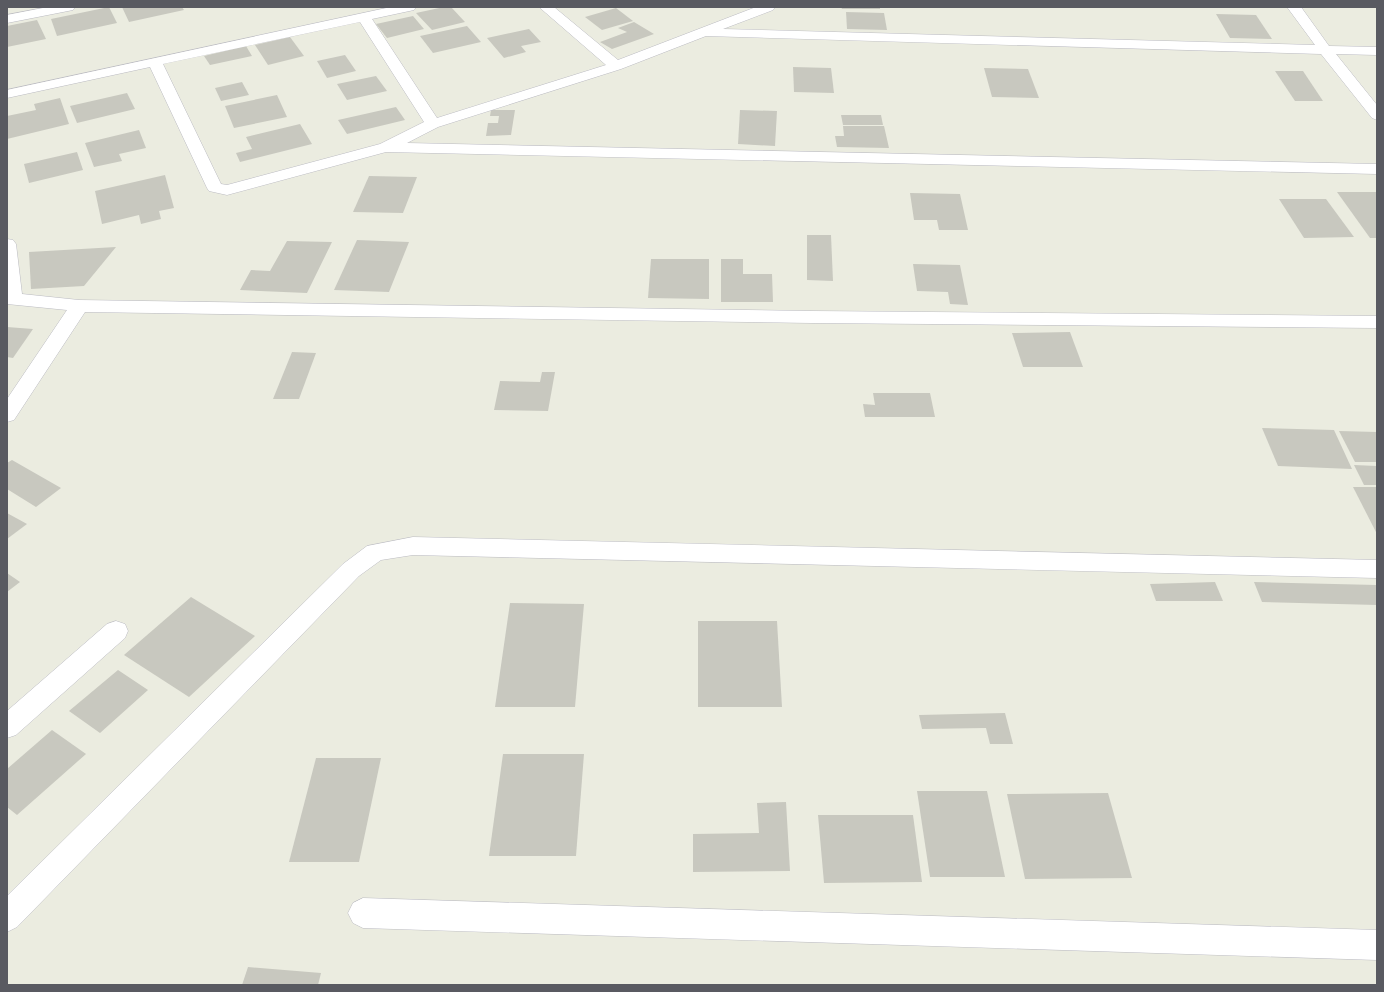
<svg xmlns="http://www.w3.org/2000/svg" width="1384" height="992" font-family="'Space Grotesk',sans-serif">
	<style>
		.building { fill: #c8c8bf }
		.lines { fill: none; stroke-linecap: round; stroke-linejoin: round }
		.minor-casing { stroke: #bbbbc2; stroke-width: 1 }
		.minor { fill: #fff; fill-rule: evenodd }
	</style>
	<rect width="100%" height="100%" fill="#ebece0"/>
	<g class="building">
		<polygon points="109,7 117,23 57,36 51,19"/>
		<polygon points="122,7 182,7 184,10 129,22"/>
		<polygon points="444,7 451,7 465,22 432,30 416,13"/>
		<polygon points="841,7 880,7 880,9 842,9"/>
		<polygon points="616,8 633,21 602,30 585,17"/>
		<polygon points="846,12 884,13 887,30 847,29"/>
		<polygon points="1216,14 1256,15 1272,39 1230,38"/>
		<polygon points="413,16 424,29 387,38 376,24"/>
		<polygon points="37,20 46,39 7,47 7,26"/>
		<polygon points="634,22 654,34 612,49 600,42 627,32 618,28"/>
		<polygon points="467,26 481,42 433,53 420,36"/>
		<polygon points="529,29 541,42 521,46 526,52 504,58 487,38"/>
		<polygon points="290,37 304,56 268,65 255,45"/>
		<polygon points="246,46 252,56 210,65 204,56"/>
		<polygon points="345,55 356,71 327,78 317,61"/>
		<polygon points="793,67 831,68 834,93 794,92"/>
		<polygon points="984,68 1028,69 1039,98 992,97"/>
		<polygon points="1275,71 1303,71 1323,101 1295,101"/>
		<polygon points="376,76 387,91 347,100 337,84"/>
		<polygon points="242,82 249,95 221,101 215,88"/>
		<polygon points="127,93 135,109 77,123 70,106"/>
		<polygon points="277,95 287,117 234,128 225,106"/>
		<polygon points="60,98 69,124 7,139 7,116 36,110 34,104"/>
		<polygon points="396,107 405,120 347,134 338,120"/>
		<polygon points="491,110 515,110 511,135 486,136 488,123 498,123 499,116 490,116"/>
		<polygon points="740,110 777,111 775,146 738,144"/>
		<polygon points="841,115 881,115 883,125 843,125"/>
		<polygon points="300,124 312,144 240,162 236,153 252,149 246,137"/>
		<polygon points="843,126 884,126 889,148 837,147 835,136 844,136"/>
		<polygon points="139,130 146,148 119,154 122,161 94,167 85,143"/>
		<polygon points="77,152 83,170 29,183 24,164"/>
		<polygon points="165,175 174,208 159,211 161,219 141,224 139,215 102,224 95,191"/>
		<polygon points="369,176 417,177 403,213 353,212"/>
		<polygon points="1337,192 1377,192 1377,238 1370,238"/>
		<polygon points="910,193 960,194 968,230 939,230 937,220 914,220"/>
		<polygon points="1279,199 1326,199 1354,237 1304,238"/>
		<polygon points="807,235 831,235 833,281 807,280"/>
		<polygon points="357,240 409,242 389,292 334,290"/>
		<polygon points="287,241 332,242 307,293 240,290 251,270 270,271"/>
		<polygon points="116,247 84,286 31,289 29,252"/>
		<polygon points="651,259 709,259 709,299 648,298"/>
		<polygon points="721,259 743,259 743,274 772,274 773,302 721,302"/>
		<polygon points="913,264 960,265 968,305 950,304 948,292 917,291"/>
		<polygon points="7,327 33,329 13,358 7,357"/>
		<polygon points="1070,332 1083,367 1023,367 1012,333"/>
		<polygon points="292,352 316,353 299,399 273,399"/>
		<polygon points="542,372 555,372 548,411 494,410 500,381 540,382"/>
		<polygon points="873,393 930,393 935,417 865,417 863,404 875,405"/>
		<polygon points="1262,428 1334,430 1352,469 1278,466"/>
		<polygon points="1339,431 1377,432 1377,462 1355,462"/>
		<polygon points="12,460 61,488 36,507 7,489 7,463"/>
		<polygon points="1354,465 1377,466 1377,485 1364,485"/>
		<polygon points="1353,487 1377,487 1377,534"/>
		<polygon points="7,513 27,524 7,539"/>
		<polygon points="7,573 20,582 7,592"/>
		<polygon points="1215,582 1223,601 1156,601 1150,584"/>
		<polygon points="1254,582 1377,585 1377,605 1262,602"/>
		<polygon points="191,597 255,636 189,697 124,655"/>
		<polygon points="510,603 584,604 575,707 495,707"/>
		<polygon points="698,621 777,621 782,707 698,707"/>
		<polygon points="118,670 148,690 100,733 69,711"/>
		<polygon points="1005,713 1013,744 990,744 986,728 922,729 919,715"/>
		<polygon points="52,730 86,754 17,815 7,807 7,769"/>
		<polygon points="503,754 584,754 576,856 489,856"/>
		<polygon points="316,758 381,758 359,862 289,862"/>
		<polygon points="917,791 987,791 1005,877 930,877"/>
		<polygon points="1108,793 1132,878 1025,879 1007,794"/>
		<polygon points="786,802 790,871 693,872 693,834 759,833 757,803"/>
		<polygon points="818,815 913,815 922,882 824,883"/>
		<polygon points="248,967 321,973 318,985 242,985"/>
	</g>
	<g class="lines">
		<g class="minor-casing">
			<g id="minor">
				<polygon points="48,7 75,7 73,10 68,11 7,23 7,15"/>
				<path d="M391 7H416L414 10 372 19 437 118 606 65 539 7H554L618 60 756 7H775L773 10 723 29 1315 45 1287 7H1301L1329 46 1377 47V55L1336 54 1377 105V120L1372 118 1321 54 706 36 621 69 438 127 407 143 1377 164V174L386 152 227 195 209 191 207 188 150 67 7 98V90ZM360 22 424 122 380 144 227 185 221 184 163 64Z"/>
				<polygon points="7,239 13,240 16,244 22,294 79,300 812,311 1377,316 1377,328 812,323 85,312 14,420 7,422 7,399 67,310 7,304"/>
				<polygon points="413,537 1377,560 1377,578 413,555 381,560 359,576 17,927 7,932 7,896 343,564 367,546"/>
				<polygon points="116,621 125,624 128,631 125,638 16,735 7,738 7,711 107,624"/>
				<polygon points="363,898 1377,930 1377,960 363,928 353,923 348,913 353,903"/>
			</g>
		</g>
		<use href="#minor" class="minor"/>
	</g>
	<rect width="1384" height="992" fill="none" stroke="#595a61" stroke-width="16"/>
</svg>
